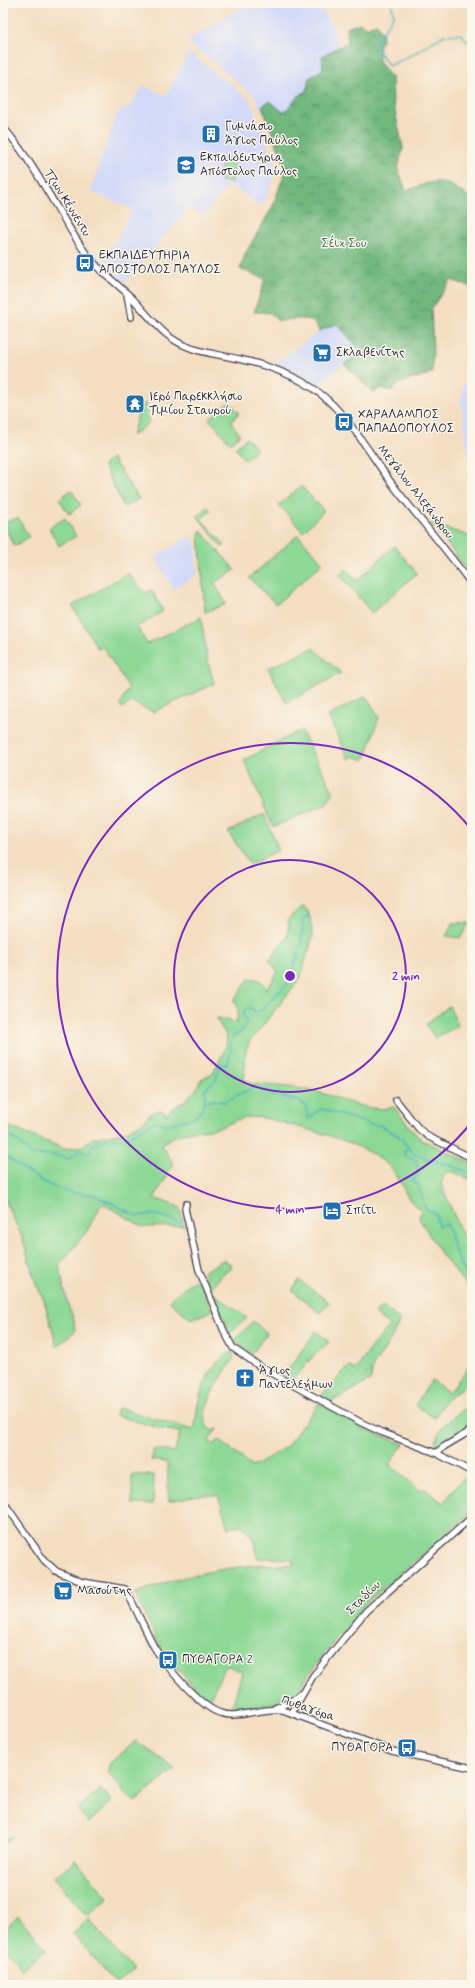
<svg xmlns="http://www.w3.org/2000/svg" width="475" height="1988" font-family="Mynerve,sans-serif">
	<style>
		.built { fill: #d2d9f9 }
		.grass { fill: #8dd895; stroke: #587d68 }
		.forest { fill: url(#forest-crowns); stroke: #4a6d5c }
		.park { fill: url(#park-dots); stroke: #587d68 }
		.lines { fill: none; stroke-linecap: round; stroke-linejoin: round }
		.stream { stroke: #44b2c0; stroke-width: 1.5 }
		.secondary-casing { stroke: #423e4f; stroke-width: 8 }
		.secondary { stroke: #fff; stroke-width: 5.5 }
		.ring { fill: none; stroke: #7b2cbf; stroke-width: 2 }
		.labels { text-anchor: middle; dominant-baseline: central; stroke-width: 3; stroke-linejoin: round; paint-order: stroke }
		.poi-label { font-size: 12px; fill: #22223b; stroke: #fbf7ec; text-anchor: start }
		.street-label { font-size: 12px; fill: #22223b; stroke: #fbf7ec }
		.park-label { font-size: 12px; fill: #425956; stroke: #fbf7ec }
		.centre { fill: #7b2cbf; stroke: #fbf7ec; stroke-width: 2 }
		.ring-label { font-size: 12px; text-anchor: middle; font-weight: bold; fill: #7b2cbf; stroke: #fbf7ec; stroke-width: 3; stroke-linejoin: round; paint-order: stroke }
	</style>
	<defs>
		<pattern id="forest-crowns" width="20" height="18" patternUnits="userSpaceOnUse"><rect width="20" height="18" fill="#72b87e"/><path d="M2 6a3 3 0 1 1 6 0M12 15a3 3 0 1 1 6 0" fill="none" stroke="#5d9568"/></pattern>
		<pattern id="park-dots" width="8" height="8" patternUnits="userSpaceOnUse"><rect width="8" height="8" fill="#8dd895"/><path d="M2 2h.1M6 6h.1" fill="none" stroke="#79b981" stroke-width="1.8" stroke-linecap="round"/></pattern>
	</defs>
	<rect width="100%" height="100%" fill="#fbf7ec"/>
	<filter id="ink" filterUnits="userSpaceOnUse"><feTurbulence type="fractalNoise" baseFrequency=".025" numOctaves="2"/><feDisplacementMap in="SourceGraphic" scale="8" xChannelSelector="R" yChannelSelector="G"/><feConvolveMatrix kernelMatrix="1 2 1 2 8 2 1 2 1" color-interpolation-filters="sRGB"/></filter>
	<filter id="wash" filterUnits="userSpaceOnUse"><feTurbulence type="fractalNoise" baseFrequency=".012" numOctaves="4" result="noise"/><feDisplacementMap in="SourceGraphic" scale="16" xChannelSelector="R" yChannelSelector="G"/><feGaussianBlur stdDeviation="0.9" result="paint"/><feColorMatrix in="noise" values="0 0 0 0 0 0 0 0 0 0 0 0 0 0 0 0 0 1.4 0 .05"/><feComposite in="paint" operator="in"/></filter>
	<g filter="url(#wash)">
		<rect width="100%" height="100%" fill="#f4dec1"/>
		<g class="built">
			<polygon points="252,3 317,3 330,22 339,47 302,104 285,116 264,115 255,96 187,41 230,14"/>
			<polygon points="189,52 250,100 277,171 266,199 261,206 229,184 203,216 190,206 125,283 112,270 102,265 133,209 90,192 104,149 118,112 130,106 143,85 166,96"/>
			<polygon points="337,324 361,351 317,386 304,377 276,364 319,331"/>
			<polygon points="472,363 472,465 470,466 461,399 465,379"/>
			<polygon points="185,539 195,539 197,575 173,589 155,557"/>
		</g>
		<g class="grass">
			<polygon points="223,157 235,159 232,182 220,181"/>
			<polygon points="145,402 149,423 132,436 137,417"/>
			<polygon points="229,402 239,413 231,422 240,435 230,443 209,419"/>
			<polygon points="247,438 257,449 245,460 235,448"/>
			<polygon points="112,458 139,499 124,507 103,465"/>
			<polygon points="301,486 324,511 303,532 279,505"/>
			<polygon points="71,490 81,505 69,514 59,499"/>
			<polygon points="208,507 211,511 201,519 225,545 222,547 197,516"/>
			<polygon points="18,518 29,537 14,546 3,523"/>
			<polygon points="65,518 76,536 59,546 49,528"/>
			<polygon points="430,523 472,537 472,576 471,576 453,551"/>
			<polygon points="201,531 235,570 214,583 226,604 205,612 199,533"/>
			<polygon points="298,535 323,563 276,604 249,578"/>
			<polygon points="394,546 417,573 372,613 340,575 346,569 357,581"/>
			<polygon points="128,573 145,593 152,590 163,611 137,627 147,644 201,617 207,658 214,684 153,712 132,702 122,708 120,704 129,688 103,647 98,649 72,606"/>
			<polygon points="313,648 341,673 286,703 268,668"/>
			<polygon points="366,696 379,717 366,757 364,760 353,756 349,760 328,716"/>
			<polygon points="301,730 334,793 326,804 273,827 244,760"/>
			<polygon points="264,814 279,850 250,864 228,832"/>
			<path d="M303 905 310 917 313 936 300 979 250 1041 246 1050 244 1082C267 1086 291 1086 314 1091 339 1097 368 1114 394 1107L411 1129 422 1140 472 1163V1180L451 1171 445 1173 441 1184 465 1241 472 1253V1292L441 1254 419 1218 421 1210C405 1203 402 1177 388 1165 362 1143 319 1132 287 1124 272 1120 259 1115 243 1118 234 1120 226 1126 217 1128 193 1132 182 1129 161 1145L174 1164 154 1198 179 1207 184 1226 143 1227 102 1203 87 1231 59 1266 68 1305 74 1320 75 1331 57 1347 44 1300 36 1284 22 1237 3 1196V1127L7 1126 65 1149 83 1146 93 1138 124 1132 144 1122 150 1114 160 1110 168 1114 171 1109 182 1103 195 1091 201 1079 213 1073C217 1062 230 1047 226 1035 223 1028 218 1025 217 1018L227 1019 236 1023 238 1013 237 1004 233 1001 250 978 260 980 267 989 278 972 269 960 283 941H286L289 928 288 919Z"/>
			<polygon points="453,923 469,923 461,938 446,936"/>
			<polygon points="449,1006 458,1026 435,1038 426,1024"/>
			<polygon points="223,1260 231,1264 231,1269 223,1274 210,1289 203,1272"/>
			<polygon points="299,1280 329,1302 320,1313 292,1290"/>
			<polygon points="194,1281 200,1282 212,1311 191,1319 169,1301 188,1284"/>
			<polygon points="212,1292 247,1318 230,1333"/>
			<polygon points="253,1321 267,1333 252,1354 237,1343 235,1340"/>
			<polygon points="316,1331 329,1342 313,1356 293,1380 284,1375"/>
			<path d="M232 1351 234 1358C222 1378 199 1403 207 1427L213 1431 218 1428 209 1440 213 1445 219 1440 253 1467 286 1447 319 1403 364 1429 404 1444 389 1464 421 1491 424 1488 443 1503 467 1474 472 1477V1512L367 1602 329 1648 306 1678 296 1695 286 1701 235 1711H231L242 1672 226 1665 208 1702 163 1653 135 1594C175 1577 215 1569 257 1565 269 1564 282 1566 294 1564L292 1559 258 1558 254 1539 241 1525 228 1528 218 1495H199L169 1501 167 1462 151 1460 154 1449 175 1452 180 1432 162 1429 115 1415 117 1409 120 1408 193 1430C197 1423 196 1413 198 1405 201 1385 213 1361 232 1351Z"/>
			<polygon points="472,1362 472,1381 446,1400 434,1418 415,1405 432,1380 449,1393"/>
			<path d="M472 1404V1425L435 1448C435 1426 456 1415 472 1404Z"/>
			<polygon points="132,1475 154,1475 153,1504 132,1504"/>
			<polygon points="136,1741 175,1769 135,1802 123,1792 123,1789 108,1772 109,1764"/>
			<polygon points="101,1789 112,1801 89,1823 77,1810"/>
			<polygon points="76,1860 108,1898 87,1916 54,1877"/>
			<polygon points="18,1916 46,1949 22,1969 3,1944 3,1932"/>
			<polygon points="89,1919 133,1971 116,1984 73,1934"/>
		</g>
		<path class="forest" d="M361 23 366 28 377 23 383 36C376 57 376 61 392 77L393 102 403 148 398 168 406 191C439 178 443 177 472 200V287L451 280 431 309 433 351 432 373 400 383 391 391 381 388 373 393 344 364 361 351 337 324 319 331C314 313 293 320 278 321L271 313 254 312 265 279 240 269 245 254 272 208 286 169 262 106 270 101 283 112C294 105 293 97 307 91L309 78 323 69 322 56 348 42 346 28Z"/>
		<polygon class="park" points="383,1306 400,1320 389,1343 373,1366 371,1380 331,1402 321,1396 349,1366 356,1370 372,1346 390,1326 374,1313"/>
		<g class="lines">
			<g class="stream">
				<polyline points="391,3 394,15 374,45 389,66 413,54 444,35 461,34 472,46"/>
				<path d="M204 1103 206 1096 204 1090 216 1080 221 1064 226 1065C233 1055 229 1045 233 1036 243 1033 244 1029 247 1020L243 1016 244 1011 250 1007 255 1012 261 1010 287 984 301 947 303 919 309 916"/>
				<path d="M3 1133 20 1143 31 1155H57L68 1159 81 1150 88 1154 93 1145 110 1138C129 1143 139 1127 155 1122 159 1121 159 1123 163 1124 168 1125 192 1119 196 1116 201 1112 202 1109 204 1103L213 1100 224 1102 254 1087 270 1092 274 1096 280 1094C287 1101 299 1097 305 1106 307 1108 307 1114 308 1118L312 1117 314 1113 322 1109 373 1125H380L400 1137 414 1154 472 1173"/>
				<path d="M409 1147 405 1150 404 1156 415 1160C419 1168 420 1174 413 1180L418 1185 426 1209 435 1213 438 1226 447 1224C453 1244 456 1264 472 1279"/>
				<polyline points="3,1154 29,1173 49,1185 70,1192 95,1195 137,1216 150,1214 166,1217 180,1223"/>
				<polyline points="3,1843 13,1836"/>
			</g>
		</g>
	</g>
	<g filter="url(#ink)">
		<g class="lines">
			<g class="secondary-casing">
				<g id="secondary">
					<path d="M3 127C36 165 57 212 85 252 98 270 115 282 131 297 143 309 153 323 166 334 187 352 213 353 239 359 261 364 283 371 303 382 345 405 368 453 396 489 421 521 448 551 472 585"/>
					<polyline points="127,294 131,317"/>
					<polyline points="396,1100 419,1129 429,1137 472,1158"/>
					<polyline points="186,1204 185,1209 199,1270 224,1331 233,1348 262,1368 360,1422 381,1432 436,1453 472,1472"/>
					<polyline points="436,1453 445,1446 472,1430"/>
					<path d="M3 1501 44 1560 56 1571 82 1582 125 1589C136 1608 144 1628 154 1647 165 1665 200 1707 220 1713 241 1720 262 1706 283 1710L392 1751 472 1768"/>
					<polyline points="275,1708 288,1703 301,1694"/>
					<polyline points="292,1713 313,1676 366,1611 472,1517"/>
				</g>
			</g>
			<use href="#secondary" class="secondary"/>
		</g>
	</g>
	<g class="ring">
		<circle cx="290" cy="976" r="116"/>
		<path d="M471 1123A233 233 0 1 1 471 829"/>
	</g>
	<defs>
		<g id="building-square" transform="scale(1)"><rect x="-9" y="-9" width="18" height="18" rx="4" fill="#1f6fb2" stroke="#fbf7ec"/><path d="M-4-6H4V6H1V3H-1V6H-4ZM-2.5-4.3h1.7v1.8h-1.7ZM.8-4.3h1.7v1.8H.8ZM-2.5-1h1.7V.8h-1.7ZM.8-1h1.7V.8H.8Z" fill="#fff"/></g>
		<g id="school-square" transform="scale(1)"><rect x="-9" y="-9" width="18" height="18" rx="4" fill="#1f6fb2" stroke="#fbf7ec"/><path d="M0-5L7-2L0 1L-7-2ZM-4 1L0 2.5L4 1V4Q0 6-4 4Z" fill="#fff"/></g>
		<g id="bus-square" transform="scale(1)"><rect x="-9" y="-9" width="18" height="18" rx="4" fill="#1f6fb2" stroke="#fbf7ec"/><path d="M-5-6H5V4H4V6H2V4H-2V6H-4V4H-5ZM-3.5-4V0h7V-4ZM-3.5 1.2v1.5H-2V1.2ZM2 1.2v1.5H3.5V1.2Z" fill="#fff"/></g>
		<g id="supermarket-square" transform="scale(1)"><rect x="-9" y="-9" width="18" height="18" rx="4" fill="#1f6fb2" stroke="#fbf7ec"/><path d="M-6-5.5h2.5l.6 2H6L4.5 2H-2.5L-4.4-4H-6ZM-1.5 3.2a1.3 1.3 0 1 0 .1 0ZM3 3.2a1.3 1.3 0 1 0 .1 0Z" fill="#fff"/></g>
		<g id="temple-square" transform="scale(1)"><rect x="-9" y="-9" width="18" height="18" rx="4" fill="#1f6fb2" stroke="#fbf7ec"/><path d="M0-6L5-2H3V0L6.5 2.5H4V6H1.5V3h-3V6H-4V2.5H-6.5L-3 0V-2H-5Z" fill="#fff"/></g>
		<g id="hotel-square" transform="scale(1)"><rect x="-9" y="-9" width="18" height="18" rx="4" fill="#1f6fb2" stroke="#fbf7ec"/><path d="M-6-4.5h1.5V1H6V5H4.5V3h-9V5H-6ZM-4 0a1.8 1.8 0 1 1 3.6 0ZM.5 0V-2.5h3Q6-2.5 6 0Z" fill="#fff"/></g>
		<g id="church-square" transform="scale(1)"><rect x="-9" y="-9" width="18" height="18" rx="4" fill="#1f6fb2" stroke="#fbf7ec"/><path d="M-1.2-6h2.4v3.5h3.3v2.4h-3.3V6h-2.4V-.1h-3.3v-2.4h3.3Z" fill="#fff"/></g>
	</defs>
	<g fill-rule="evenodd">
		<use href="#building-square" x="211" y="134"/>
		<use href="#school-square" x="186" y="165"/>
		<use href="#bus-square" x="85" y="263"/>
		<use href="#supermarket-square" x="322" y="353"/>
		<use href="#temple-square" x="135" y="404"/>
		<use href="#bus-square" x="344" y="422"/>
		<use href="#hotel-square" x="332" y="1211"/>
		<use href="#church-square" x="245" y="1378"/>
		<use href="#supermarket-square" x="63" y="1591"/>
		<use href="#bus-square" x="168" y="1660"/>
		<use href="#bus-square" x="407" y="1748"/>
	</g>
	<g class="labels">
		<g class="poi-label">
			<text x="225" y="127">Γυμνάσιο<tspan x="225" dy="14">Άγιος Παύλος</tspan></text>
			<text x="200" y="158">Εκπαιδευτήρια<tspan x="200" dy="14">Απόστολος Παύλος</tspan></text>
			<text x="99" y="256">ΕΚΠΑΙΔΕΥΤΗΡΙΑ<tspan x="99" dy="14">ΑΠΟΣΤΟΛΟΣ ΠΑΥΛΟΣ</tspan></text>
			<text x="336" y="353">Σκλαβενίτης</text>
			<text x="149" y="397">Ιερό Παρεκκλήσιο<tspan x="149" dy="14">Τιμίου Σταυρού</tspan></text>
			<text x="358" y="415">ΧΑΡΑΛΑΜΠΟΣ<tspan x="358" dy="14">ΠΑΠΑΔΟΠΟΥΛΟΣ</tspan></text>
			<text x="346" y="1211">Σπίτι</text>
			<text x="259" y="1371">Άγιος<tspan x="259" dy="14">Παντελεήμων</tspan></text>
			<text x="77" y="1591">Μασούτης</text>
			<text x="182" y="1660">ΠΥΘΑΓΟΡΑ 2</text>
			<text x="393" y="1748" text-anchor="end">ΠΥΘΑΓΟΡΑ</text>
		</g>
		<g class="street-label">
			<text transform="translate(67 203) rotate(58)">Τζων Κέννεντυ</text>
			<text transform="translate(415 492) rotate(52)">Μεγάλου Αλεξάνδρου</text>
			<text transform="translate(364 1598) rotate(-45)">Σταδίου</text>
			<text transform="translate(308 1709) rotate(19)">Πυθαγόρα</text>
		</g>
		<g class="park-label">
			<text x="344" y="244">Σέιχ Σου</text>
		</g>
	</g>
	<circle cx="290" cy="976" r="6" class="centre"/>
	<g class="ring-label">
		<text x="406" y="980">2 min</text>
		<text x="290" y="1213">4 min</text>
	</g>
	<rect width="475" height="1988" fill="none" stroke="#fbf7ec" stroke-width="16"/>
</svg>
